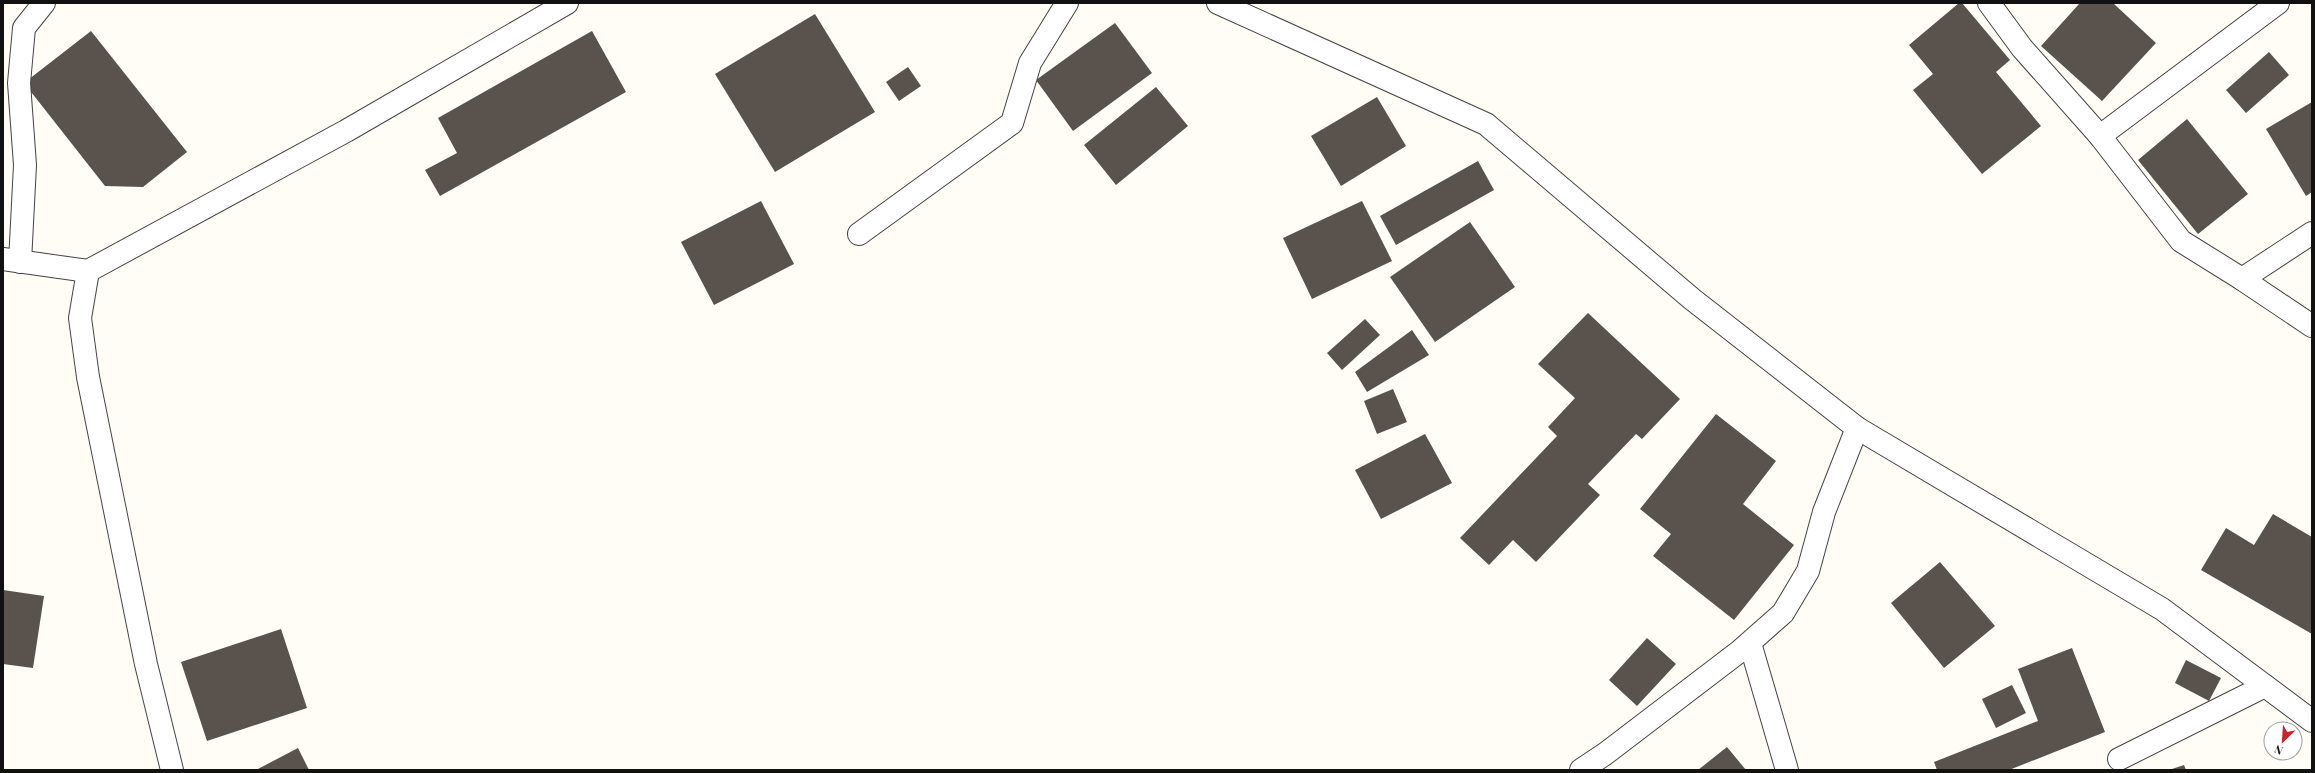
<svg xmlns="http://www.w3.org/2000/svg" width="2315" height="773" font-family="'Playfair Display',serif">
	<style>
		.building { fill: #5a524d }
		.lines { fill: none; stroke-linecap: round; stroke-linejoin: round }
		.minor-casing { stroke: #444; stroke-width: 24 }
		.minor { stroke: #fff; stroke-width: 22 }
	</style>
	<rect width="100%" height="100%" fill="#fffdf5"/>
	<g class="building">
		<polygon points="1959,3 1962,3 2010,60 1996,72 2041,126 1982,174 1913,90 1933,74 1909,45"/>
		<polygon points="2080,3 2113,3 2156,43 2102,101 2041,46"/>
		<polygon points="815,14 875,112 775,172 715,74"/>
		<polygon points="1115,23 1152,73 1073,131 1036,80"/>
		<polygon points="91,31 187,152 143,187 105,186 24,83"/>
		<polygon points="592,31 626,92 440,196 425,170 457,153 438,118"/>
		<polygon points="2269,52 2289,75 2246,113 2226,90"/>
		<polygon points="908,67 921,86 899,101 886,82"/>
		<polygon points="1156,87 1188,126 1116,185 1084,145"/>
		<polygon points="1377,97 1406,146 1341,186 1311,136"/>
		<polygon points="2312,102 2312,192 2306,196 2266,129"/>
		<polygon points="2187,119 2248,194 2198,234 2138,160"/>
		<polygon points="1478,161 1494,190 1396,245 1380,216"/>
		<polygon points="761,201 794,264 714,305 681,242"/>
		<polygon points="1362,201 1392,261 1312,299 1283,238"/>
		<polygon points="1470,222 1515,287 1435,342 1390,277"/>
		<polygon points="1588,313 1680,399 1642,439 1636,434 1588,484 1600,495 1536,562 1513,540 1489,565 1460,538 1557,436 1548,427 1575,398 1538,364"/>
		<polygon points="1365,319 1380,335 1342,370 1327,353"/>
		<polygon points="1412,330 1429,355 1367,392 1355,372"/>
		<polygon points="1393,389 1407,422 1377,434 1364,401"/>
		<polygon points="1716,414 1776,461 1743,504 1794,545 1734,620 1653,556 1671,534 1640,509"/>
		<polygon points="1425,434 1452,483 1381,519 1355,470"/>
		<polygon points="2273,514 2312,537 2312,634 2201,570 2226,528 2254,545"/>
		<polygon points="1940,562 1995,626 1944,668 1891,603"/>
		<polygon points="3,590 44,596 33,668 3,664"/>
		<polygon points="281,629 307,708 207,741 181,662"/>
		<polygon points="1647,638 1676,664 1637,706 1609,680"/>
		<polygon points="2072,648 2105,732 2009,770 1937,770 1934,762 2038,721 2018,669"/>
		<polygon points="2186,660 2221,678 2209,701 2175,683"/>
		<polygon points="2012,685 2026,713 1996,728 1982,699"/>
		<polygon points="1727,747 1746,770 1698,770"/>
		<polygon points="298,748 309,770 256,770"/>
		<polygon points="2184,765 2186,770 2169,770"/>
	</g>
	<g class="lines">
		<g class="minor-casing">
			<g id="minor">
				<polyline points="1218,3 1486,124 1692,299 1857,428 2162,609 2312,721"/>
				<polyline points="1989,3 2022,48 2100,136 2181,241 2242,279 2312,326"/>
				<polyline points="2100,136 2278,3"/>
				<polyline points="859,234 1012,123 1030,63 1067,3"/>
				<polyline points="3,259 88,271"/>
				<polyline points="20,262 25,165 19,83 24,28 44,3"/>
				<polyline points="2242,279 2312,233"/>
				<polyline points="1750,643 1787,770"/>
				<polyline points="2119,759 2265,686"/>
				<polyline points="172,770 146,664 88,377 80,318 88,271 346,131 567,3"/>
				<polyline points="1581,770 1605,754 1740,651 1783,613 1808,571 1824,512 1857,428"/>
			</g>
		</g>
		<use href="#minor" class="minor"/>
	</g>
	<rect width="2315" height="773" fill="none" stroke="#111111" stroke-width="8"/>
	<g transform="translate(2283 741) rotate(205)"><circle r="19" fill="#ffffff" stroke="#a0a0a0"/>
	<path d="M0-3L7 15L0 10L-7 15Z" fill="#c4262e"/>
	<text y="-6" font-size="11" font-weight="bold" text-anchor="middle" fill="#111111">N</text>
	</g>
</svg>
